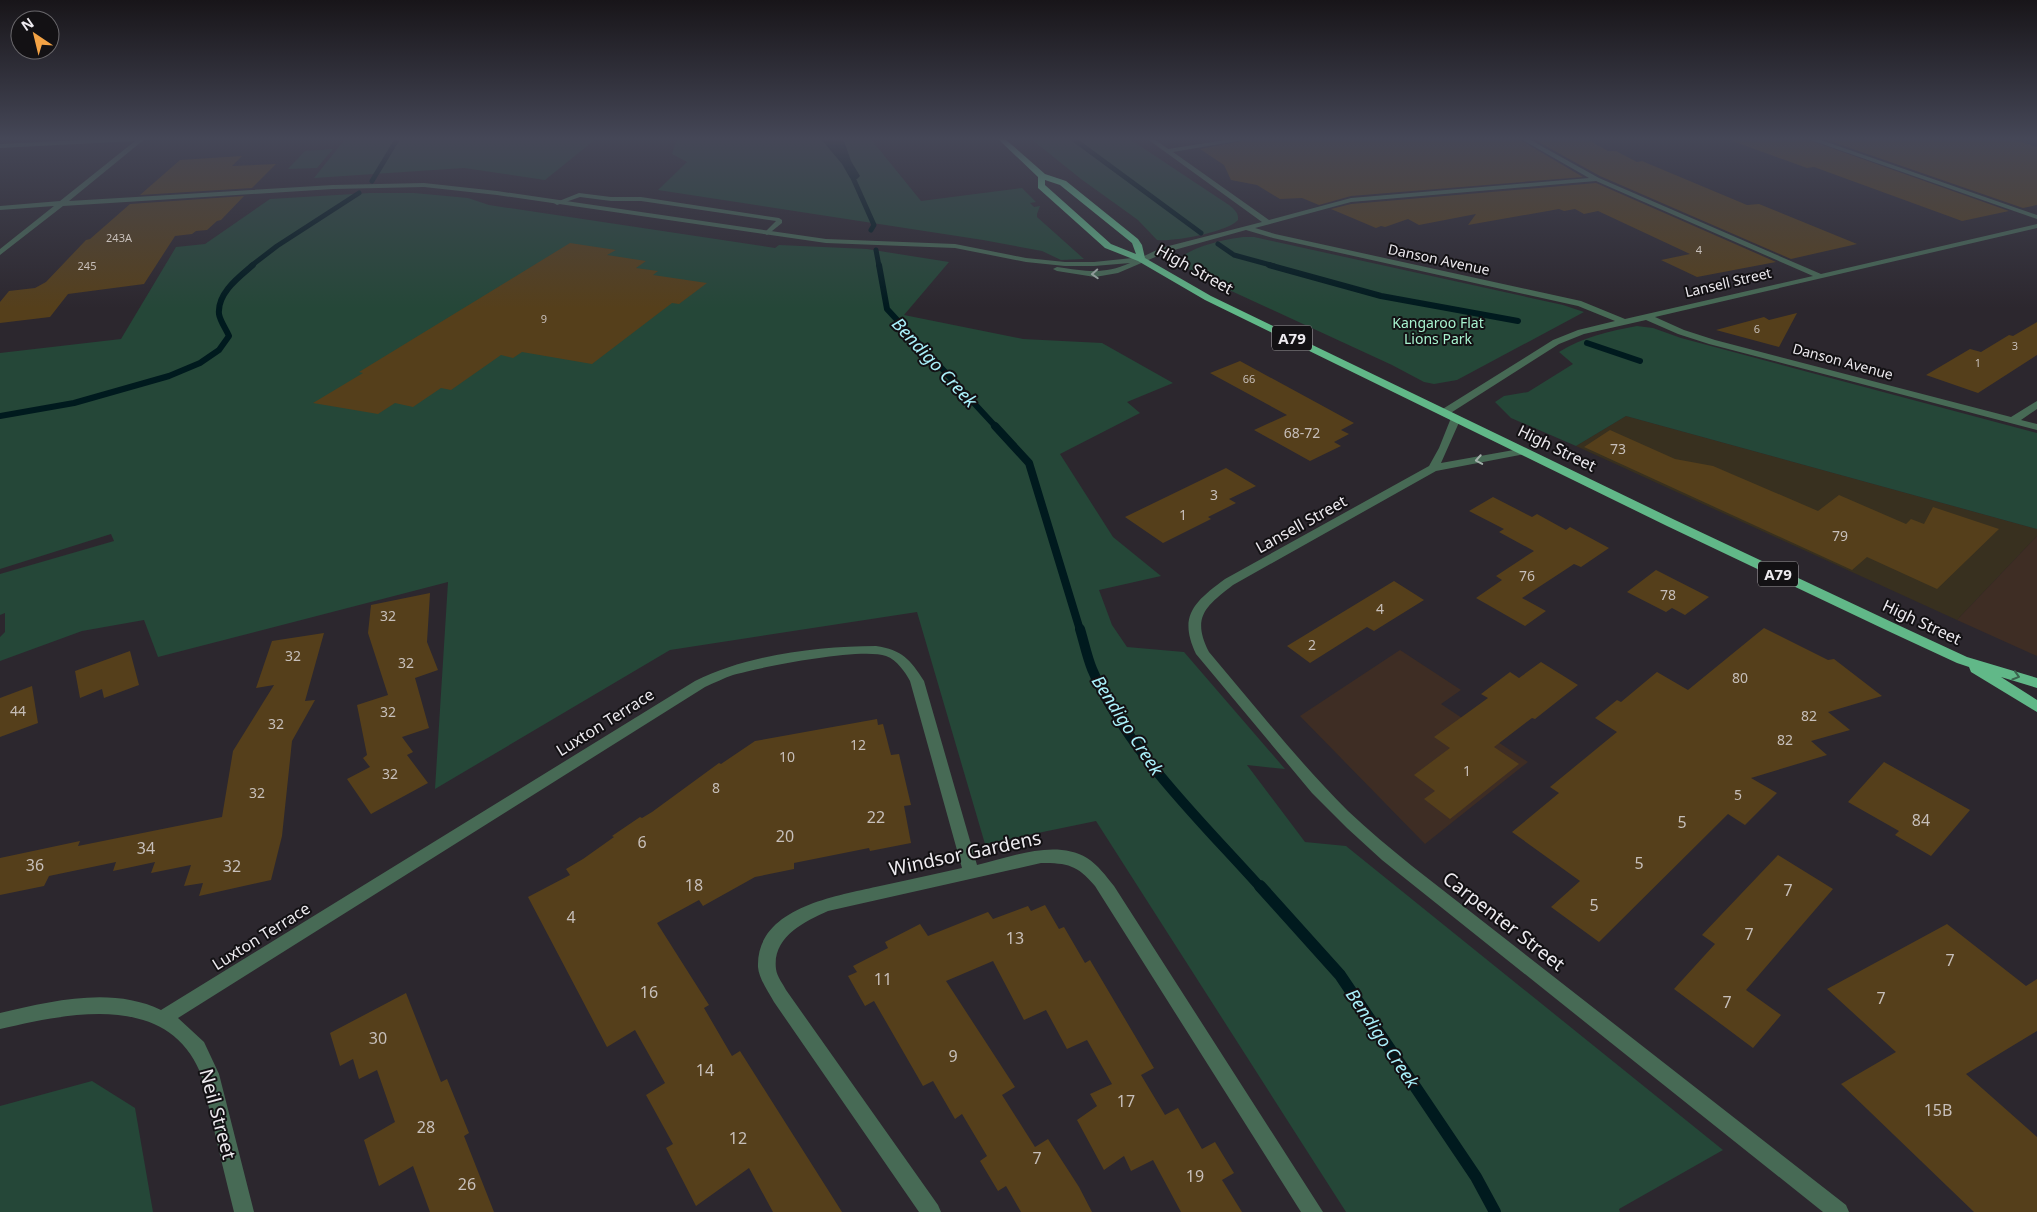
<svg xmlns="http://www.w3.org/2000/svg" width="2037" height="1212" font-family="'Noto Sans',sans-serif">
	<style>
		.commercial { fill: #38301f }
		.education { fill: #3e2d24 }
		.green { fill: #254738 }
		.water { fill: #001a1e }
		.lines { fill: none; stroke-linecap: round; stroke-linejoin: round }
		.stream-far4 { stroke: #001a1e; stroke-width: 5 }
		.stream-far3 { stroke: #001a1e; stroke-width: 6 }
		.stream-far2 { stroke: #001a1e; stroke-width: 8 }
		.stream-far1 { stroke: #001a1e; stroke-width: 10 }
		.stream { stroke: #001a1e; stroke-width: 12 }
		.building { fill: #553f1b }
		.service { fill: #476a55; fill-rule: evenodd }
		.minor { fill: #476a55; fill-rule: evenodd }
		.trunk { fill: #61b888; fill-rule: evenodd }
		.oneway { stroke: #a2b0aa }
		.oneway2 { stroke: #3a644e }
		.labels { text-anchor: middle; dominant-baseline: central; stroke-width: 4; stroke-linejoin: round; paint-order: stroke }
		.far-number-label { font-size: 11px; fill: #c7bfba }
		.far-street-label { font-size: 14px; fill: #edeaef; stroke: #131114 }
		.far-park-label { font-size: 14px; fill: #a7f2ce; stroke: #131114 }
		.number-label { font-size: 14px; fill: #c7bfba }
		.shield { fill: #131114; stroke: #aca9ad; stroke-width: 1 }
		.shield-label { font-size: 15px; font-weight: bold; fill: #edeaef }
		.street-label { font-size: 16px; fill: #edeaef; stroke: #131114 }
		.near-number-label { font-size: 16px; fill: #c7bfba }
		.water-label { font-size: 18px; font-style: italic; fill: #aaf1fb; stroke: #131114 }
		.near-street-label { font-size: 19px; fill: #edeaef; stroke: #131114 }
	</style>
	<rect width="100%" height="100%" fill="#2c272e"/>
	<polygon class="commercial" points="1626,416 2037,529 2037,536 1957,620 1576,446"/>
	<g class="education">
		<polygon points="2037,536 2037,656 1957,620"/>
		<polygon points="1400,650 1461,690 1441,704 1528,762 1425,844 1300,716"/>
	</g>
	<g class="green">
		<polygon points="346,138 597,138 545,180 464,168 314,178"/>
		<polygon points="675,138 870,138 921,201 1022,188 1036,202 1030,203 1034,207 1040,206 1037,214 1037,217 1084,259 1061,260 1042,251 983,240 658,190 687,162 672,154 677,139"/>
		<path d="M1030 138H1128L1229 205C1234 209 1239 213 1238 220 1228 232 1173 242 1157 240L1138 220 1081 179Z"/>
		<polygon points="333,149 317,168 288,169 305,151"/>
		<polygon points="370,193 414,193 468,198 489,205 775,248 779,245 867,249 949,262 904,315 1023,339 1102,343 1173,383 1127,402 1140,413 1060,454 1113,537 1161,576 1099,590 1112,625 1127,647 1184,652 1285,769 1247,765 1305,842 1346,846 1723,1150 1619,1209 1620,1212 1346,1212 1096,821 985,844 917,612 670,650 435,789 448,582 158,657 144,620 82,631 0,661 0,637 5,632 5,613 0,615 0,574 114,541 111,534 0,569 0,353 121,339 176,247 205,244 270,199"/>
		<path d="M1243 237H1254L1563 305 1584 312 1457 380 1434 384 1424 382 1392 365 1214 283 1190 270 1179 260C1189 247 1226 239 1243 237Z"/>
		<path d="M1637 326 1653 328 1681 338 2037 433V529L1626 416 1576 446 1511 418 1495 402 1504 396 1528 392 1573 364 1559 352C1583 337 1610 331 1637 326Z"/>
		<polygon points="92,1081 135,1108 153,1212 0,1212 0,1106"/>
	</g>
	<polygon class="water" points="820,138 843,138 851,161 860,176 857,179 850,178 842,164"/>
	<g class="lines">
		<g class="stream-far4">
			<polyline points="1072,138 1201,233"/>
			<polyline points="849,169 874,225 871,230"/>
			<polyline points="372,181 398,138"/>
			<polyline points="1218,244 1234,255 1274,266"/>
			<polyline points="876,250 879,266"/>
			<polyline points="251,266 277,246 359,193"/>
		</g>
		<g class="stream-far3">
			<polyline points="879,265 887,309 996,427"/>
			<polyline points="1269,265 1381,296 1518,321"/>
			<polyline points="1587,343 1640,361"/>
			<path d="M0 416 74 403 169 376 200 363 219 350 229 336C226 329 220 321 219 314 217 293 239 277 253 265"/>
		</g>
		<polyline class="stream-far2" points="995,426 1029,463 1080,630"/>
		<path class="stream-far1" d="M1080 629C1084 642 1087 657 1092 669 1126 750 1203 823 1261 888"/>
		<polyline class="stream" points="1260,886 1340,975 1476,1177 1495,1212"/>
	</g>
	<g class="building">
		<polygon points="1257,138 1517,138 1583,177 1351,196 1319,205 1302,198 1280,199 1257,185 1231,180 1224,165 1200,149"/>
		<polygon points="1531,138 1585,138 1608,151 1616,151 1637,162 1642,161 1747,205 1759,204 1857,244 1791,259 1600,176"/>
		<polygon points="1732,138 1803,138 2009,211 1962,221 1814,167 1807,168 1732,141"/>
		<polygon points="1821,138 2009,138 2037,147 2037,205 2023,208"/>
		<polygon points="242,156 232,166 276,164 252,188 140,195 180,160"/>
		<polygon points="1596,183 1776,262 1697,277 1661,260 1690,254 1598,211 1584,214 1575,209 1564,211 1559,209 1468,225 1476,214 1419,225 1408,219 1385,227 1381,226 1376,228 1331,209 1351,204"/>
		<polygon points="244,196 221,220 217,221 207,230 196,231 192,234 175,236 144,284 68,294 50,317 0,323 0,302 9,291 35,288 46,282 86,240 90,239 130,204"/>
		<polygon points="570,243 616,250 607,255 646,261 636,268 658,271 653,275 707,283 679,304 672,303 592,364 522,352 513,358 501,355 451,390 441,388 413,407 395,403 378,414 313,403 363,373 359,372"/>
		<polygon points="1797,313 1779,347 1716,330 1764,317 1769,320"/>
		<polygon points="2037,322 2037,355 1978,393 1926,375 1970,349 1981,352 2009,335 2013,336"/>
		<polygon points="1240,361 1354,423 1341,430 1349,434 1334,442 1341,446 1310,461 1254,430 1287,415 1210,373"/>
		<polygon points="1610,430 1675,459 1713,466 1818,511 1839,495 1906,524 1911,519 1924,524 1933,507 1999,529 1937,589 1867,557 1852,570 1584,447"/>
		<polygon points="1226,468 1256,486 1229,499 1236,503 1208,517 1211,519 1163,543 1125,517"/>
		<polygon points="1493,497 1532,517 1537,514 1566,530 1570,527 1609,548 1581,567 1574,564 1522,598 1546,611 1525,626 1476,598 1502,580 1496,576 1534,551 1499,532 1504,529 1469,511"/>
		<polygon points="1656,570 1709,597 1685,615 1672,608 1666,612 1627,592"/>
		<polygon points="1394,581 1424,600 1374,631 1367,627 1310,663 1287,646"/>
		<polygon points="430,593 427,642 438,670 415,678 429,728 402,737 413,752 407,755 428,783 371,814 347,779 370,767 363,758 367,755 357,705 388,695 368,633 371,605"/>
		<polygon points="1764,628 1828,660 1834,659 1882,696 1828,712 1850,730 1811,741 1827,755 1751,778 1777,793 1745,825 1728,814 1599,942 1551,907 1580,881 1512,832 1559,793 1550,787 1617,732 1595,718 1617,700 1621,702 1657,672 1688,690"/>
		<polygon points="324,633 305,701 315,700 292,741 282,836 271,880 199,896 203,883 184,886 191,865 151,873 155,862 113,871 116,862 49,876 44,886 0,895 0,858 80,841 78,846 222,817 233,751 274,685 256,688 272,641"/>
		<polygon points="130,651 139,685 104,698 102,689 80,698 75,671"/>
		<polygon points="1541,662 1578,685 1535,719 1532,718 1494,747 1519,764 1450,819 1424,799 1435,791 1414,775 1450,748 1434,737 1488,698 1481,694 1510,672 1519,678"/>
		<polygon points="32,686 38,723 0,737 0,698"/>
		<polygon points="877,719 878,725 883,724 891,755 899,754 911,805 904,806 911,843 870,851 869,848 794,863 794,869 755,877 703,906 699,900 657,923 709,1005 704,1008 732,1056 740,1051 842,1212 773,1212 749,1168 696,1206 666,1148 673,1144 646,1095 665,1083 635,1030 607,1047 528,897 570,875 566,869 583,859 614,837 612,836 640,817 642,818 652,812 719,763 721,764 755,741"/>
		<polygon points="1884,762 1970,810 1931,856 1895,835 1899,831 1848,802"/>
		<polygon points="1778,855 1833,889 1746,990 1781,1015 1753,1048 1674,989 1715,944 1702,935"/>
		<polygon points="1045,905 1059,929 1064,927 1085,963 1090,960 1154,1068 1141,1075 1165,1115 1178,1108 1202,1149 1215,1142 1234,1173 1222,1180 1242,1212 1181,1212 1153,1160 1131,1171 1124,1156 1104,1170 1077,1120 1097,1106 1090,1094 1112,1084 1087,1040 1067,1049 1046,1010 1024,1020 993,961 946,981 1015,1087 1002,1095 1035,1147 1048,1139 1079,1187 1092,1212 1021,1212 1006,1186 998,1191 980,1161 987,1156 962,1114 955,1119 933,1081 923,1086 874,1001 865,1006 848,976 857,972 853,966 888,948 885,942 920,924 928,936 988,912 993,919 1028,906 1031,911"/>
		<polygon points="1947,924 2026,986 2037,979 2037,1031 1966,1074 2037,1137 2037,1212 1974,1212 1841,1084 1896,1052 1827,989"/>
		<polygon points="406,993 441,1082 447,1079 469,1133 464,1136 494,1212 430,1212 413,1166 379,1186 364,1140 395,1122 377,1070 359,1079 353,1059 340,1066 330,1033"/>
	</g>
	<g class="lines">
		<polygon class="service" points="579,193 611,197 641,197 779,218 782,220 782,223 767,235 764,233 776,221 641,201 611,201 580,197 557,205 554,203"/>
		<g class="minor">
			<path d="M120 138H146L69 201 333 185 424 183 497 191 826 239 955 244 1026 258 1065 262H1094L1142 257 1161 248 1262 222 1146 138H1153L1168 149 1238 138H1255L1173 152 1269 220 1351 198 1589 178 1519 138H1527L1599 178 1821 274 2037 224V228L1655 317 1684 330 1715 340 2011 417 2037 401V409L2021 420 2037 424V430L1709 344 1678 334 1646 320 1584 334 1559 344 1449 414H1441V410L1553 340 1578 330 1615 321 1578 306 1273 238 1246 230 1167 252 1118 273 1095 277 1057 271 1053 269 1057 267C1086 271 1103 275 1130 263L1094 266H1065L1026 262 955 248 826 243 497 195 424 187 333 189 63 206 0 255V249L54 206 0 210V206L60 201 135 141 0 148V144ZM1596 181 1813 276 1625 319 1581 301 1275 234 1255 228 1351 202Z"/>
			<polygon points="1805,138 1815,138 2037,215 2037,219"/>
			<path d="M1456 415 1461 418 1441 463 1525 448 1530 451 1525 454 1436 471 1233 585C1206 606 1191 617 1209 652 1254 705 1298 761 1348 811 1368 830 1390 848 1412 866L1846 1205 1849 1212H1823L1382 860 1347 828 1312 793 1196 654C1178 616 1194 602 1225 579L1429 466 1439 448 1451 418Z"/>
			<path d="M876 646C902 650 910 659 924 681L977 865C1011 857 1055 839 1087 858 1098 865 1106 876 1114 886L1323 1212H1301L1095 886C1077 865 1068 863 1041 863L828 911C804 922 772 937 776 969 777 977 783 984 786 990L938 1205 941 1212H919L774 1002C768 991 759 979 758 967 756 907 837 896 880 886 908 880 935 874 962 868L910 681C905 672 897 660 886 656 861 647 761 667 733 675 724 678 714 683 705 687L178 1018 204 1042 219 1074 254 1212H234C226 1180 218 1148 211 1116 207 1101 205 1085 200 1072 166 991 66 1014 0 1029V1013C51 1001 112 986 161 1010L695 681C747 655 819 646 876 646Z"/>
		</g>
		<path class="trunk" d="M997 138H1004L1045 174 1066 181 1138 239 1142 245 1145 258 1211 296 1675 520 1898 625 1967 657 2037 678V688L2001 677 2037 700V712L1971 672 1969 667 1957 663 1888 631 1667 526 1205 300 1138 261 1105 248 1038 188V177ZM1045 180 1060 185 1132 243 1136 254 1111 244 1045 185Z"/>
	</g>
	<defs><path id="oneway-chevron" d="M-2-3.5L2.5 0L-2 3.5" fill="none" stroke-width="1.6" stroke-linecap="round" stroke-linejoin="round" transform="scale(1.25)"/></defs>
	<g class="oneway">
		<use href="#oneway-chevron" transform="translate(1095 274) rotate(177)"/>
		<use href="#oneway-chevron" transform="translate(1479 460) rotate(170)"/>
	</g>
	<use class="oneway2" href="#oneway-chevron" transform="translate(2016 676) rotate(17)"/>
	<linearGradient id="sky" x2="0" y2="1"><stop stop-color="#181519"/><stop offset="0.45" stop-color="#454757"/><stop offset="1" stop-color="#454757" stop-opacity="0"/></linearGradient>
	<rect width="2037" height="308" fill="url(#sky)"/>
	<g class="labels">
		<g class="far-number-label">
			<text x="119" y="237">243A</text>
			<text x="1699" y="249">4</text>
			<text x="87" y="265">245</text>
			<text x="544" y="318">9</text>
			<text x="1757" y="328">6</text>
			<text x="2015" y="345">3</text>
			<text x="1978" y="362">1</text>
			<text x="1249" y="378">66</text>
		</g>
		<g class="far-street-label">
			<text transform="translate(1439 259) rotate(12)">Danson Avenue</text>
			<text transform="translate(1728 282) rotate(-13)">Lansell Street</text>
			<text transform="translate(1843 361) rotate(15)">Danson Avenue</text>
		</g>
		<g class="far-park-label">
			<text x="1438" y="322">Kangaroo Flat<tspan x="1438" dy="16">Lions Park</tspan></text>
		</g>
		<g class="number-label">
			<text x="1302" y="432">68-72</text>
			<text x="1618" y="448">73</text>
			<text x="1214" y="494">3</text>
			<text x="1183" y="514">1</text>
			<text x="1840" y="535">79</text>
			<text x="1527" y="575">76</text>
			<text x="1668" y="594">78</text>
			<text x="1380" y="608">4</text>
			<text x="388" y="615">32</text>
			<text x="1312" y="644">2</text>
			<text x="293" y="655">32</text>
			<text x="406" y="662">32</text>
			<text x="1740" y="677">80</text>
			<text x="18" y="710">44</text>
			<text x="388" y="711">32</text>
			<text x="1809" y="715">82</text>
			<text x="276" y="723">32</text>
			<text x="1785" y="739">82</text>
			<text x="858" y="744">12</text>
			<text x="787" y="756">10</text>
			<text x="1467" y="770">1</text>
			<text x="390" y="773">32</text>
			<text x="716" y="787">8</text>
			<text x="257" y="792">32</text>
			<text x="1738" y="794">5</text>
		</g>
		<g class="shield">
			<rect x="1272" y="325.5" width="40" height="25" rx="4"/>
			<rect x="1758" y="561.5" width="40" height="25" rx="4"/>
		</g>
		<g class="shield-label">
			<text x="1292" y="338">A79</text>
			<text x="1778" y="574">A79</text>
		</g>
		<g class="street-label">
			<text transform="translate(1195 269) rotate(29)">High Street</text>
			<text transform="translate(1557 448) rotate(26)">High Street</text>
			<text transform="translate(1301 524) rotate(-29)">Lansell Street</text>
			<text transform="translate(1922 622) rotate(25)">High Street</text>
			<text transform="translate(605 722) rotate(-32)">Luxton Terrace</text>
			<text transform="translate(261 936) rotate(-32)">Luxton Terrace</text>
		</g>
		<g class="near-number-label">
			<text x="876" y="817">22</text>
			<text x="1921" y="820">84</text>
			<text x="1682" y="822">5</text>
			<text x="785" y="836">20</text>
			<text x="642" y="842">6</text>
			<text x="146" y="848">34</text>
			<text x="1639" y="863">5</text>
			<text x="35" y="865">36</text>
			<text x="232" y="866">32</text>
			<text x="694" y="885">18</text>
			<text x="1788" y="890">7</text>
			<text x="1594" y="905">5</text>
			<text x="571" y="917">4</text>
			<text x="1749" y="934">7</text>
			<text x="1015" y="938">13</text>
			<text x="1950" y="960">7</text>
			<text x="883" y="979">11</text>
			<text x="649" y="992">16</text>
			<text x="1881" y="998">7</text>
			<text x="1727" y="1002">7</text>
			<text x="378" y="1038">30</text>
			<text x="953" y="1056">9</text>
			<text x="705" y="1070">14</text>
			<text x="1126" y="1101">17</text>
			<text x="1938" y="1110">15B</text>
			<text x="426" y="1127">28</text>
			<text x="738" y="1138">12</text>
			<text x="1037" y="1158">7</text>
			<text x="1195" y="1176">19</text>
			<text x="467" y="1184">26</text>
		</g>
		<g class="water-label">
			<text transform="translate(935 362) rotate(47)">Bendigo Creek</text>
			<text transform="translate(1128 725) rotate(57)">Bendigo Creek</text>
			<text transform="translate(1383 1038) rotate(56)">Bendigo Creek</text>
		</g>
		<g class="near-street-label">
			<text transform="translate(965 853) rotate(-12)">Windsor Gardens</text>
			<text transform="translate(1504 921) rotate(38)">Carpenter Street</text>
			<text transform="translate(218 1114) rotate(75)">Neil Street</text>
		</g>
	</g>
	<g transform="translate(35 35) rotate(325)"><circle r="24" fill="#131114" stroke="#6a686c"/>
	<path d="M0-4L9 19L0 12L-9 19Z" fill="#f4a345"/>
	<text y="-8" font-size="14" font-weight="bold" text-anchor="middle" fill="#edeaef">N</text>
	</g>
</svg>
